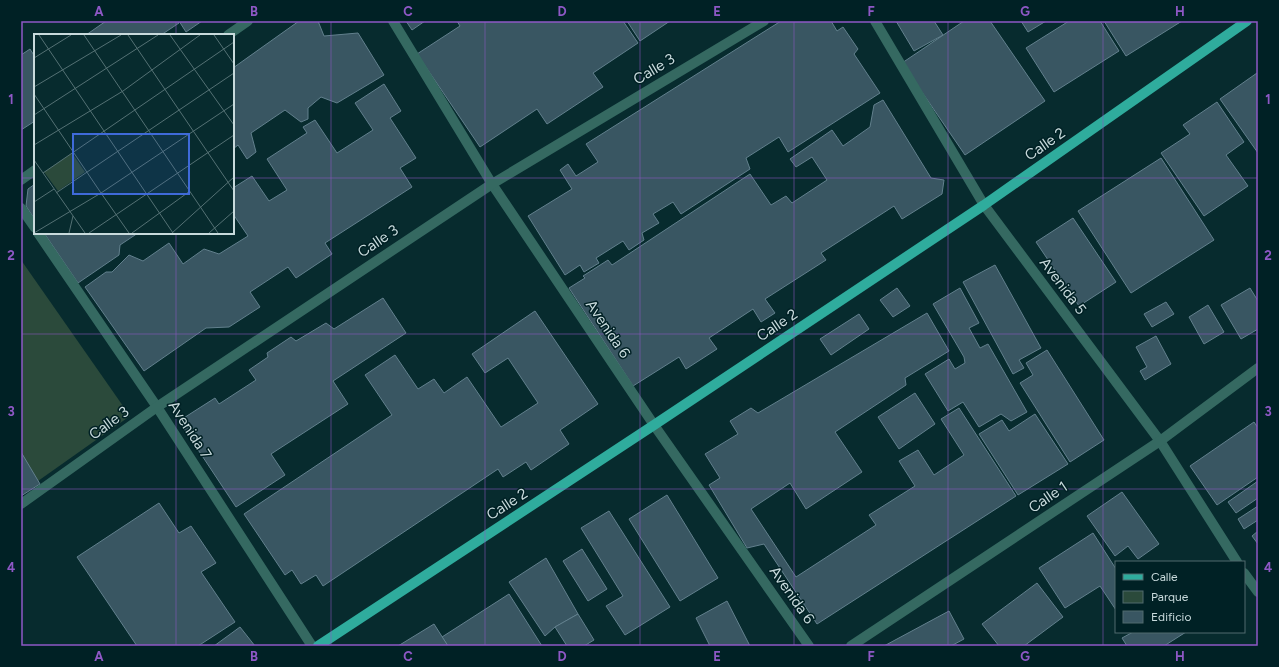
<svg xmlns="http://www.w3.org/2000/svg" width="1279" height="667" font-family="Figtree,sans-serif">
	<style>
		.green { fill: #2b4a3b }
		.building { fill: #395662; stroke: #62808d }
		.lines { fill: none; stroke-linecap: round; stroke-linejoin: round }
		.minor { stroke: #356961; stroke-width: 10 }
		.major { stroke: #2fac9d; stroke-width: 10 }
		.grid { fill: none; stroke: #8e58c6; stroke-width: 1; stroke-opacity: 0.55 }
		.labels { text-anchor: middle; dominant-baseline: central; stroke-width: 3; stroke-linejoin: round; paint-order: stroke }
		.street-label { font-size: 15px; fill: #c8dadc; stroke: #002125 }
		.inset-road { fill: none; stroke: #547174; stroke-width: 1 }
		.view { fill: #3f6ad9; fill-opacity: 0.15; stroke: #3f6ad9; stroke-width: 2 }
		.inset-edge { fill: none; stroke: #c8dadc; stroke-width: 2 }
		.neatline { fill: none; stroke: #8e58c6; stroke-width: 1.5 }
		.grid-label { font-size: 13px; text-anchor: middle; font-weight: bold; fill: #8e58c6 }
	</style>
	<rect width="100%" height="100%" fill="#072b2e"/>
	<polygon class="green" points="21,260 130,416 21,493"/>
	<g class="building">
		<polygon points="106,21 177,21 179,23 161,35 86,35"/>
		<polygon points="179,21 202,21 186,32"/>
		<polygon points="299,21 318,21 324,36 358,33 384,75 337,103 321,97 308,108 308,119 301,122 285,110 251,133 256,152 247,159 238,145 233,149 233,68"/>
		<polygon points="406,21 425,21 412,30"/>
		<polygon points="457,21 623,21 638,43 593,73 603,87 547,124 537,109 480,147 417,54 460,26"/>
		<polygon points="627,21 670,21 640,41"/>
		<polygon points="781,21 831,21 837,31 843,27 858,49 854,54 880,93 788,152 779,137 746,158 750,169 681,214 673,202 653,214 659,223 642,233 644,240 629,250 623,241 596,258 599,263 584,272 580,265 565,275 528,216 572,189 560,170 568,164 576,176 598,162 586,144"/>
		<polygon points="896,21 934,21 943,35 914,51"/>
		<polygon points="964,21 990,21 1045,101 965,155 902,63"/>
		<polygon points="1021,21 1046,21 1028,32"/>
		<polygon points="1069,21 1100,21 1119,51 1054,92 1026,48"/>
		<polygon points="1104,21 1182,21 1126,56"/>
		<polygon points="30,49 35,57 35,121 21,130 21,55"/>
		<polygon points="1257,73 1258,75 1258,153 1220,99"/>
		<polygon points="384,84 401,111 390,118 416,158 400,168 412,187 325,243 332,254 296,278 288,267 250,292 260,307 229,327 206,328 144,371 85,287 106,272 112,272 129,255 143,261 169,243 183,264 204,249 219,254 248,236 233,214 233,188 252,176 269,201 287,190 267,159 307,133 303,127 315,120 337,153 373,130 355,103"/>
		<polygon points="883,100 931,178 944,180 942,194 902,219 894,206 821,253 826,260 765,299 775,313 761,322 753,309 709,338 717,349 686,369 679,357 633,386 569,288 585,278 583,276 608,260 612,265 750,174 771,205 786,196 792,203 827,180 812,157 796,167 790,159 832,130 843,146 870,127 874,105"/>
		<polygon points="1217,102 1244,142 1226,155 1248,186 1204,216 1161,153 1190,134 1183,125"/>
		<polygon points="1161,158 1214,240 1131,293 1078,211"/>
		<polygon points="35,184 35,220 26,206 28,189"/>
		<polygon points="1073,218 1116,282 1079,306 1036,242"/>
		<polygon points="44,233 138,233 120,245 119,255 78,283"/>
		<polygon points="995,265 1041,348 1019,360 1024,368 1013,374 963,282"/>
		<polygon points="897,288 910,306 893,317 880,300"/>
		<polygon points="960,288 979,323 969,328 980,348 988,344 1027,412 1011,421 1001,414 979,427 963,402 948,411 925,374 949,359 955,369 965,363 964,357 933,304"/>
		<polygon points="1250,288 1258,301 1258,329 1241,339 1221,305"/>
		<polygon points="383,298 406,333 333,381 348,404 271,454 285,475 236,507 179,421 215,398 219,404 256,380 249,370 268,357 267,353 291,337 296,341 326,323 334,329"/>
		<polygon points="1166,302 1174,314 1152,327 1144,314"/>
		<polygon points="1208,305 1224,332 1204,344 1189,317"/>
		<polygon points="535,311 598,404 560,430 569,444 531,470 526,462 503,477 498,469 323,586 316,575 301,584 292,570 285,575 244,514 392,415 365,375 395,355 418,389 434,379 444,393 467,377 501,427 538,403 508,358 485,373 472,354"/>
		<polygon points="927,313 949,351 905,378 906,385 835,432 862,472 806,509 790,483 751,509 796,577 876,525 869,515 915,486 899,461 918,450 934,475 964,455 941,419 959,408 1016,496 817,624 764,544 747,548 709,485 720,478 705,454 738,434 730,421 751,408 758,413"/>
		<polygon points="859,314 869,329 831,355 820,339"/>
		<polygon points="1156,336 1171,364 1145,380 1140,371 1147,367 1136,347"/>
		<polygon points="1047,350 1104,440 1070,462 1020,383 1033,375 1026,363"/>
		<polygon points="915,393 935,424 899,449 878,417"/>
		<polygon points="1035,414 1068,464 1018,495 979,434 1002,420 1009,431"/>
		<polygon points="1254,422 1258,428 1258,477 1217,505 1190,466"/>
		<polygon points="21,452 40,484 21,496"/>
		<polygon points="1258,481 1258,498 1236,513 1228,502"/>
		<polygon points="1122,492 1159,544 1138,559 1128,546 1115,556 1087,516"/>
		<polygon points="667,495 718,578 680,601 629,519"/>
		<polygon points="159,503 179,533 191,526 216,563 201,572 235,622 198,646 137,646 77,557"/>
		<polygon points="1258,506 1258,520 1244,529 1238,519"/>
		<polygon points="609,511 670,607 625,635 606,606 623,596 581,528"/>
		<polygon points="1258,531 1258,544 1252,536"/>
		<polygon points="1093,533 1116,569 1116,610 1100,586 1065,608 1039,568"/>
		<polygon points="582,549 607,589 588,601 563,561"/>
		<polygon points="546,558 578,614 555,627 545,636 509,582"/>
		<polygon points="1037,583 1063,617 1024,646 999,646 982,624"/>
		<polygon points="509,594 542,646 448,646 442,637"/>
		<polygon points="727,601 750,646 710,646 696,618"/>
		<polygon points="949,611 964,639 951,646 884,646"/>
		<polygon points="578,614 594,640 584,646 567,646 555,627"/>
		<polygon points="434,624 448,646 398,646"/>
		<polygon points="240,627 255,646 214,646"/>
		<polygon points="1133,632 1186,632 1164,646 1127,646 1122,638"/>
	</g>
	<g class="lines">
		<g class="minor">
			<polyline points="393,21 492,184 654,425 809,646"/>
			<polyline points="875,21 984,205 1160,441 1237,562"/>
			<polyline points="228,35 248,21"/>
			<polyline points="21,180 35,170"/>
			<polyline points="21,208 35,228"/>
			<polyline points="38,233 157,407 312,646"/>
			<polyline points="21,504 157,407 492,184 764,21"/>
			<polyline points="1244,573 1258,592"/>
			<polyline points="851,646 1160,441 1258,368"/>
		</g>
		<polyline class="major" points="318,646 654,425 984,205 1247,21"/>
	</g>
	<path class="grid" d="M176 21V35M331 21V646M485 21V646M640 21V646M794 21V646M948 21V646M1103 21V646M21 178H35M233 178H1258M176 233V646M21 334H1258M21 489H1258"/>
	<g class="labels">
		<g class="street-label">
			<text transform="translate(654 69) rotate(-31)">Calle 3</text>
			<text transform="translate(1045 144) rotate(-35)">Calle 2</text>
			<text transform="translate(378 241) rotate(-34)">Calle 3</text>
			<text transform="translate(1063 286) rotate(53)">Avenida 5</text>
			<text transform="translate(777 325) rotate(-34)">Calle 2</text>
			<text transform="translate(608 329) rotate(56)">Avenida 6</text>
			<text transform="translate(109 423) rotate(-36)">Calle 3</text>
			<text transform="translate(190 430) rotate(57)">Avenida 7</text>
			<text transform="translate(1048 497) rotate(-34)">Calle 1</text>
			<text transform="translate(507 504) rotate(-33)">Calle 2</text>
			<text transform="translate(792 595) rotate(55)">Avenida 6</text>
		</g>
	</g>
	<g transform="translate(34 34)">
		<rect width="200" height="200" fill="#072b2e"/>
		<path d="M38 119 51 138 24 157 10 138Z" fill="#2b4a3b"/>
		<path class="inset-road" d="M5 1 139 199M50 1 184 199M94 1 200 157M136 1 200 91M180 1 200 30M0 24 37 1M0 53 87 1M0 60 67 159 0 199M0 81 124 1M0 111 89 57 166 1M0 126 51 199M9 139 200 8M22 159 200 39M0 168 20 155M35 199 39 182M55 199 200 101M95 199 67 159 200 70M98 199 156 157M138 199 200 143M175 199 200 177"/>
		<path class="view" d="M39 100H155V160H39Z"/>
		<rect width="200" height="200" class="inset-edge"/>
	</g>
	<rect width="1279" height="667" fill="none" stroke="#002125" stroke-width="44"/>
	<rect x="1115" y="561" width="130" height="72" fill="#002125" stroke="#506b6e"/>
	<rect x="1123" y="574" width="20" height="6" fill="#2fac9d" stroke="#506b6e"/>
	<text x="1151" y="581" font-size="12" fill="#c8dadc">Calle</text>
	<rect x="1123" y="591" width="20" height="12" fill="#2b4a3b" stroke="#506b6e"/>
	<text x="1151" y="601" font-size="12" fill="#c8dadc">Parque</text>
	<rect x="1123" y="611" width="20" height="12" fill="#395662" stroke="#506b6e"/>
	<text x="1151" y="621" font-size="12" fill="#c8dadc">Edificio</text>
	<rect x="22" y="22" width="1235" height="623" class="neatline"/>
	<g class="grid-label">
		<text x="99" y="16">A</text>
		<text x="254" y="16">B</text>
		<text x="408" y="16">C</text>
		<text x="562" y="16">D</text>
		<text x="717" y="16">E</text>
		<text x="871" y="16">F</text>
		<text x="1025" y="16">G</text>
		<text x="1180" y="16">H</text>
		<text x="11" y="104">1</text>
		<text x="1268" y="104">1</text>
		<text x="11" y="260">2</text>
		<text x="1268" y="260">2</text>
		<text x="11" y="416">3</text>
		<text x="1268" y="416">3</text>
		<text x="11" y="572">4</text>
		<text x="1268" y="572">4</text>
		<text x="99" y="661">A</text>
		<text x="254" y="661">B</text>
		<text x="408" y="661">C</text>
		<text x="562" y="661">D</text>
		<text x="717" y="661">E</text>
		<text x="871" y="661">F</text>
		<text x="1025" y="661">G</text>
		<text x="1180" y="661">H</text>
	</g>
</svg>
